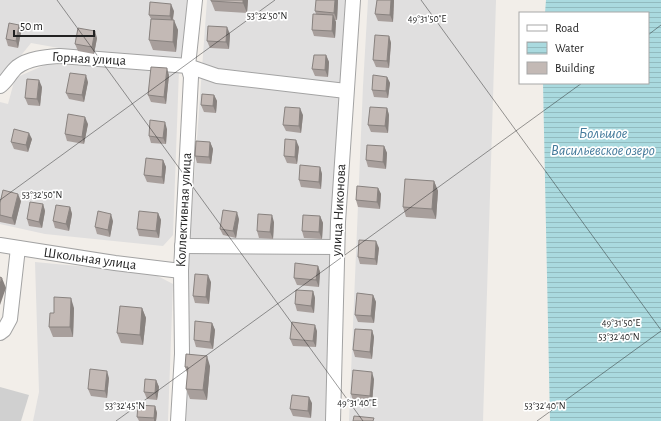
<svg xmlns="http://www.w3.org/2000/svg" width="661" height="421" font-family="'Alegreya Sans',sans-serif">
	<style>
		.residential { fill: #e0dfdf }
		.religious { fill: #d0d0d0 }
		.water { fill: url(#water-rules) }
		.lines { fill: none; stroke-linecap: round; stroke-linejoin: round }
		.minor-casing { stroke: #a3a3a3; stroke-width: 16 }
		.minor { stroke: #fff; stroke-width: 14 }
		.wall { fill: #a89f9c }
		.shaded-wall { fill: #88827f }
		.building { fill: #c3b9b5; stroke: #88827f }
		.ticks { fill: none; stroke: #222; stroke-width: 1; stroke-opacity: 0.45 }
		.labels { text-anchor: middle; dominant-baseline: central; stroke-width: 3.5; stroke-linejoin: round; paint-order: stroke }
		.street-label { font-size: 14px; fill: #222; stroke: #fff }
		.water-label { font-size: 15px; font-style: italic; fill: #447a9b; stroke: #fff }
		.ticks-label { font-size: 10px; text-anchor: middle; fill: #222; stroke: #fff; stroke-width: 3.5; stroke-linejoin: round; paint-order: stroke }
	</style>
	<defs>
		<pattern id="water-rules" width="6" height="5" patternUnits="userSpaceOnUse"><rect width="6" height="5" fill="#aadadf"/><path d="M0 2.5h6" fill="none" stroke="#92bbbf"/></pattern>
	</defs>
	<rect width="100%" height="100%" fill="#f2eee9"/>
	<g class="residential">
		<polygon points="0,0 187,0 183,59 98,55 31,43 1,80 0,80"/>
		<polygon points="207,0 349,0 328,421 184,421 190,235"/>
		<polygon points="368,0 496,0 483,421 349,421 363,86"/>
		<polygon points="47,64 179,70 173,235 163,246 45,234 0,224 0,102 8,104 15,78"/>
		<polygon points="35,262 152,273 173,284 168,421 33,421 39,392"/>
	</g>
	<polygon class="religious" points="0,387 29,395 21,421 0,421"/>
	<polygon class="water" points="546,0 661,0 661,421 550,421 543,83 648,83 648,13 545,13"/>
	<g class="lines">
		<g class="minor-casing">
			<g id="minor">
				<path d="M0 86C7 81 10 73 17 67 29 58 46 57 60 56L188 66 217 76 346 91"/>
				<polyline points="0,245 115,263 181,271"/>
				<polyline points="182,246 337,247"/>
				<polyline points="0,333 4,330 10,319 18,248"/>
				<polyline points="178,421 182,354 181,271 191,77 188,66 195,0"/>
				<polyline points="333,421 338,222 353,0"/>
			</g>
		</g>
		<use href="#minor" class="minor"/>
	</g>
	<g class="wall">
		<polygon points="248,0 247,13 215,11 211,1"/>
		<polygon points="338,0 337,20 335,20 336,22 335,38 314,36 312,30 316,14 315,11"/>
		<polygon points="377,0 394,0 393,22 378,21 375,14"/>
		<polygon points="174,11 173,20 178,30 176,52 153,50 149,40 151,19 149,15"/>
		<polygon points="19,25 21,32 18,48 8,46 6,39"/>
		<polygon points="230,34 229,49 210,48 207,41"/>
		<polygon points="389,36 391,43 389,68 376,67 373,60"/>
		<polygon points="97,38 94,54 78,51 75,44"/>
		<polygon points="326,55 329,62 328,77 315,76 312,69"/>
		<polygon points="169,75 166,104 151,102 148,95"/>
		<polygon points="387,77 390,83 388,98 374,97 372,90"/>
		<polygon points="88,82 84,102 69,99 66,93"/>
		<polygon points="42,87 40,106 28,105 25,98"/>
		<polygon points="214,95 217,101 216,113 204,112 201,105"/>
		<polygon points="387,108 389,115 388,133 371,132 368,125"/>
		<polygon points="303,115 301,133 286,131 283,125"/>
		<polygon points="88,124 84,144 67,141 65,134"/>
		<polygon points="167,129 166,144 151,143 149,136"/>
		<polygon points="32,139 28,152 14,149 11,142"/>
		<polygon points="210,142 213,149 211,164 197,163 195,156"/>
		<polygon points="384,146 387,153 386,169 368,167 366,160"/>
		<polygon points="299,147 297,164 287,163 284,156"/>
		<polygon points="163,160 166,167 164,184 147,182 144,175"/>
		<polygon points="320,167 322,174 321,189 301,187 299,180"/>
		<polygon points="434,181 438,191 436,219 406,217 403,207"/>
		<polygon points="378,188 381,194 380,209 358,207 356,200"/>
		<polygon points="21,201 15,225 0,222 0,203"/>
		<polygon points="43,204 45,211 42,228 29,226 27,219"/>
		<polygon points="70,207 72,214 69,231 55,228 53,221"/>
		<polygon points="158,213 161,220 159,238 139,236 137,229"/>
		<polygon points="320,216 323,223 322,239 304,238 302,231"/>
		<polygon points="239,219 236,238 223,235 220,229"/>
		<polygon points="113,221 110,237 97,234 95,227"/>
		<polygon points="274,222 273,239 259,238 257,231"/>
		<polygon points="379,248 377,265 360,264 358,257"/>
		<polygon points="318,266 320,272 319,287 297,285 294,278"/>
		<polygon points="211,282 209,304 195,303 193,296"/>
		<polygon points="313,291 315,298 314,313 297,311 295,304"/>
		<polygon points="373,295 376,302 374,323 358,322 355,315"/>
		<polygon points="74,308 73,337 53,337 49,327"/>
		<polygon points="142,308 146,318 143,345 121,343 117,333"/>
		<polygon points="212,323 215,330 213,349 196,347 194,340"/>
		<polygon points="372,330 374,337 372,359 355,357 353,350"/>
		<polygon points="317,331 316,347 293,346 290,339"/>
		<polygon points="210,366 207,400 190,399 186,389 188,376 185,367"/>
		<polygon points="109,378 107,398 91,396 88,389"/>
		<polygon points="374,379 372,403 353,401 351,394"/>
		<polygon points="156,380 159,387 157,400 147,399 144,392"/>
		<polygon points="312,403 311,418 293,416 290,409"/>
		<polygon points="155,406 157,413 156,421 139,421 137,417"/>
	</g>
	<g class="shaded-wall">
		<polygon points="243,0 248,0 247,13 243,3"/>
		<polygon points="335,0 338,0 337,20 334,13"/>
		<polygon points="391,0 394,0 393,22 390,15"/>
		<polygon points="171,4 174,11 172,23 170,16"/>
		<polygon points="333,15 336,22 335,38 332,31"/>
		<polygon points="174,20 178,30 176,52 173,42"/>
		<polygon points="19,25 21,32 18,48 16,41"/>
		<polygon points="227,27 230,34 229,49 226,42"/>
		<polygon points="95,31 97,38 94,54 92,47"/>
		<polygon points="389,36 391,43 389,68 387,61"/>
		<polygon points="326,55 329,62 328,77 325,70"/>
		<polygon points="167,68 169,75 166,104 164,97"/>
		<polygon points="86,75 88,82 84,102 82,95"/>
		<polygon points="387,77 390,83 388,98 386,91"/>
		<polygon points="39,80 42,87 40,106 37,99"/>
		<polygon points="214,95 217,101 216,113 213,106"/>
		<polygon points="300,108 303,115 301,133 299,126"/>
		<polygon points="387,108 389,115 388,133 385,126"/>
		<polygon points="85,117 88,124 84,144 82,137"/>
		<polygon points="165,122 167,129 166,144 163,138"/>
		<polygon points="29,133 32,139 28,152 26,145"/>
		<polygon points="296,140 299,147 297,164 295,157"/>
		<polygon points="210,142 213,149 211,164 209,157"/>
		<polygon points="384,146 387,153 386,169 383,162"/>
		<polygon points="163,160 166,167 164,184 162,177"/>
		<polygon points="320,167 322,174 321,189 319,182"/>
		<polygon points="434,181 438,191 436,219 432,209"/>
		<polygon points="378,188 381,194 380,209 377,202"/>
		<polygon points="18,194 21,201 15,225 12,218"/>
		<polygon points="43,204 45,211 42,228 39,222"/>
		<polygon points="70,207 72,214 69,231 66,224"/>
		<polygon points="237,212 239,219 236,238 233,231"/>
		<polygon points="158,213 161,220 159,238 156,231"/>
		<polygon points="111,214 113,221 110,237 108,230"/>
		<polygon points="272,215 274,222 273,239 270,232"/>
		<polygon points="320,216 323,223 322,239 319,232"/>
		<polygon points="376,241 379,248 377,265 375,259"/>
		<polygon points="318,266 320,272 319,287 316,280"/>
		<polygon points="208,275 211,282 209,304 206,297"/>
		<polygon points="2,278 6,288 0,305 0,284"/>
		<polygon points="313,291 315,298 314,313 311,306"/>
		<polygon points="373,295 376,302 374,323 371,316"/>
		<polygon points="71,298 74,308 73,337 70,327"/>
		<polygon points="142,308 146,318 143,345 140,335"/>
		<polygon points="212,323 215,330 213,349 210,342"/>
		<polygon points="315,325 317,331 316,347 313,341"/>
		<polygon points="372,330 374,337 372,359 370,352"/>
		<polygon points="207,356 210,366 207,400 203,390"/>
		<polygon points="107,371 109,378 107,398 105,391"/>
		<polygon points="372,372 374,379 372,403 370,396"/>
		<polygon points="156,380 159,387 157,400 155,393"/>
		<polygon points="309,397 312,403 311,418 308,411"/>
		<polygon points="155,406 157,413 156,421 154,421 154,418"/>
	</g>
	<g class="building">
		<polygon points="211,0 243,0 243,3 211,1"/>
		<polygon points="316,0 335,0 334,13 315,11"/>
		<polygon points="377,0 391,0 390,15 375,14"/>
		<polygon points="150,2 171,4 170,16 149,15"/>
		<polygon points="313,14 333,15 332,31 312,30"/>
		<polygon points="151,19 174,20 173,42 149,40"/>
		<polygon points="9,23 19,25 16,41 6,39"/>
		<polygon points="208,26 227,27 226,42 207,41"/>
		<polygon points="78,28 95,31 92,47 75,44"/>
		<polygon points="375,35 389,36 387,61 373,60"/>
		<polygon points="314,55 326,55 325,70 312,69"/>
		<polygon points="151,67 167,68 164,97 148,95"/>
		<polygon points="70,73 86,75 82,95 66,93"/>
		<polygon points="373,75 387,77 386,91 372,90"/>
		<polygon points="27,79 39,80 37,99 25,98"/>
		<polygon points="202,94 214,95 213,106 201,105"/>
		<polygon points="285,107 300,108 299,126 283,125"/>
		<polygon points="370,107 387,108 385,126 368,125"/>
		<polygon points="68,114 85,117 82,137 65,134"/>
		<polygon points="150,120 165,122 163,138 149,136"/>
		<polygon points="14,129 29,133 26,145 11,142"/>
		<polygon points="285,139 296,140 295,157 284,156"/>
		<polygon points="196,141 210,142 209,157 195,156"/>
		<polygon points="367,145 384,146 383,162 366,160"/>
		<polygon points="146,158 163,160 162,177 144,175"/>
		<polygon points="300,165 320,167 319,182 299,180"/>
		<polygon points="405,179 434,181 432,209 403,207"/>
		<polygon points="357,186 378,188 377,202 356,200"/>
		<polygon points="3,190 18,194 12,218 0,215 0,203"/>
		<polygon points="30,202 43,204 39,222 27,219"/>
		<polygon points="56,205 70,207 66,224 53,221"/>
		<polygon points="223,210 237,212 233,231 220,229"/>
		<polygon points="98,211 111,214 108,230 95,227"/>
		<polygon points="139,211 158,213 156,231 137,229"/>
		<polygon points="258,214 272,215 270,232 257,231"/>
		<polygon points="303,215 320,216 319,232 302,231"/>
		<polygon points="359,240 376,241 375,259 358,257"/>
		<polygon points="295,263 318,266 316,280 294,278"/>
		<polygon points="195,274 208,275 206,297 193,296"/>
		<polygon points="0,277 2,278 0,284"/>
		<polygon points="296,290 313,291 311,306 295,304"/>
		<polygon points="357,293 373,295 371,316 355,315"/>
		<polygon points="54,297 71,298 70,327 49,327 50,313 54,313"/>
		<polygon points="120,306 142,308 140,335 117,333"/>
		<polygon points="195,321 212,323 210,342 194,340"/>
		<polygon points="292,322 315,325 313,341 290,339"/>
		<polygon points="355,329 372,330 370,352 353,350"/>
		<polygon points="186,354 207,356 203,390 186,389 188,367 185,367"/>
		<polygon points="90,369 107,371 105,391 88,389"/>
		<polygon points="353,370 372,372 370,396 351,394"/>
		<polygon points="145,379 156,380 155,393 144,392"/>
		<polygon points="292,395 309,397 308,411 290,409"/>
		<polygon points="138,405 155,406 154,418 137,417"/>
		<polygon points="354,416 374,418 373,421 353,421"/>
	</g>
	<path class="ticks" d="M57 0 363 421M421 0 661 330M648 35 661 25M0 200 275 0M116 421 582 83M537 421 661 331"/>
	<g class="labels">
		<g class="street-label">
			<text transform="translate(89 59) rotate(3)">Горная улица</text>
			<text transform="translate(184 210) rotate(-87)">Коллективная улица</text>
			<text transform="translate(339 210) rotate(-87)">улица Никонова</text>
			<text transform="translate(90 259) rotate(8)">Школьная улица</text>
		</g>
		<g class="water-label">
			<text x="603" y="133">Большое<tspan x="603" dy="17">Васильевское озеро</tspan></text>
		</g>
	</g>
	<g class="ticks-label">
		<text x="267" y="19">53°32'50"N</text>
		<text x="427" y="22">49°31'50"E</text>
		<text x="42" y="198">53°32'50"N</text>
		<text x="621" y="326">49°31'50"E</text>
		<text x="619" y="340">53°32'40"N</text>
		<text x="357" y="406">49°31'40"E</text>
		<text x="125" y="409">53°32'45"N</text>
		<text x="545" y="409">53°32'40"N</text>
	</g>
	<rect x="519" y="12" width="130" height="72" fill="#ffffff" stroke="#a7a7a7"/>
	<rect x="527" y="25" width="20" height="6" fill="#ffffff" stroke="#a7a7a7"/>
	<text x="555" y="32" font-size="12" fill="#222222">Road</text>
	<rect x="527" y="42" width="20" height="12" fill="url(#water-rules)" stroke="#a7a7a7"/>
	<text x="555" y="52" font-size="12" fill="#222222">Water</text>
	<rect x="527" y="62" width="20" height="12" fill="#c3b9b5" stroke="#a7a7a7"/>
	<text x="555" y="72" font-size="12" fill="#222222">Building</text>
	<path d="M14 30v6h80v-6" fill="none" stroke="#222222" stroke-width="2"/>
	<text x="20" y="30" font-size="12" fill="#222222" stroke="#ffffff" stroke-width="3" paint-order="stroke">50 m</text>
</svg>
